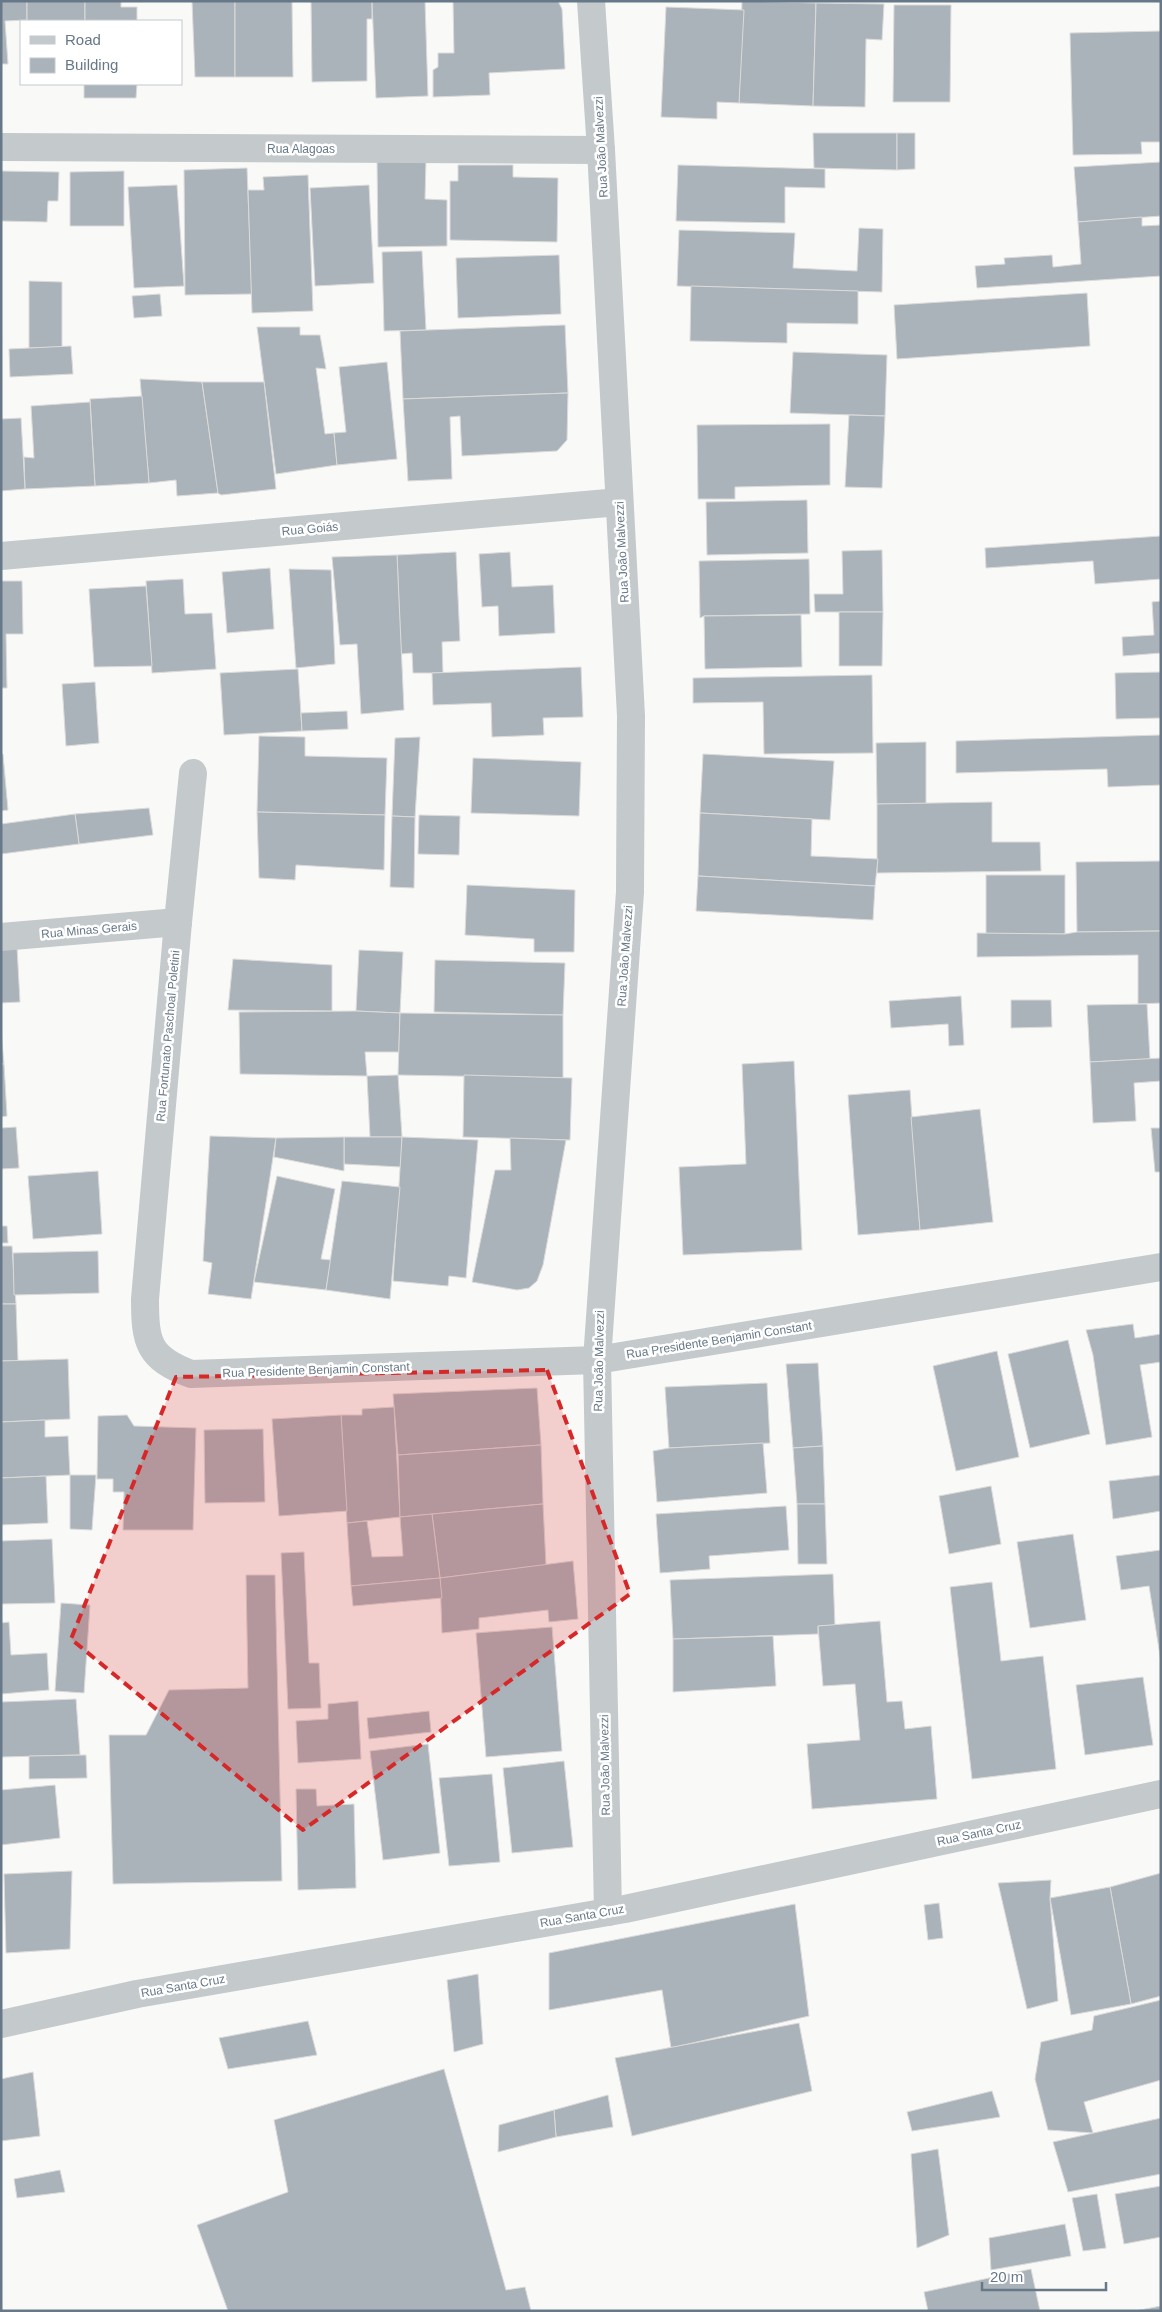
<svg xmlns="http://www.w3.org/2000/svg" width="1162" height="2312" font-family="Arial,sans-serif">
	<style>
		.building { fill: #abb3ba; stroke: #dbdbd9 }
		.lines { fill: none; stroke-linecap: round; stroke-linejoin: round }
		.minor { stroke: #c4c9cc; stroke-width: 28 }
		.tertiary { stroke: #c4c9cc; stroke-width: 28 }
		.marked { fill: #d62828; fill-opacity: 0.2; stroke: #d62828; stroke-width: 4; stroke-dasharray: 10 6; stroke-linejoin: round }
		.labels { text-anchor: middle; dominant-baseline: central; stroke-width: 5; stroke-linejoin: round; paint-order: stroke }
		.street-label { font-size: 12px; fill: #677888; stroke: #fff }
	</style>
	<rect width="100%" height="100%" fill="#f9f9f7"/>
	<g class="building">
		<polygon points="1,1 27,1 27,20 5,21 8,64 1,64"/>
		<rect x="27" y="1" width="58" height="20"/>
		<polygon points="85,1 121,1 121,7 137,7 137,21 85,21"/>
		<polygon points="192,1 235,1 235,77 195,77"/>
		<polygon points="235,1 292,1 293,77 235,77"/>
		<polygon points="311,1 372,1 372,19 367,19 367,81 312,82"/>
		<polygon points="372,1 425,1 428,96 376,98"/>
		<polygon points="453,1 558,1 562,9 565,69 489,73 490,95 433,97 433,70 438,67 438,53 454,53"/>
		<polygon points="742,1 816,3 813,106 739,103"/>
		<polygon points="816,3 884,4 882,40 866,39 865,107 813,106"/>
		<polygon points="894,5 951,5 950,102 893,102"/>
		<polygon points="666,7 744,10 739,103 717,102 717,119 661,117"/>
		<polygon points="1161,31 1161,142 1141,142 1142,154 1073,155 1070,33"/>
		<polygon points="84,84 137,84 136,98 84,98"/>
		<polygon points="813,133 897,133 897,170 814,168"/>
		<polygon points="897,133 915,133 915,169 897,170"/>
		<polygon points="377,159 426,159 425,199 447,200 447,246 378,247"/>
		<polygon points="1161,162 1161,216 1078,222 1074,167"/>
		<polygon points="458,165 513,165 513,177 558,178 557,242 450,240 450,181 458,181"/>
		<polygon points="678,165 825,169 825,188 785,187 785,223 676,221"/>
		<polygon points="247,168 252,294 185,295 184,170"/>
		<polygon points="1,171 59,172 58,201 48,201 47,222 1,221"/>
		<polygon points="124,171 124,226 70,226 70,172"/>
		<polygon points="308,175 313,311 252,313 248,190 264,190 263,177"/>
		<polygon points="177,185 184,286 134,288 128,187"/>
		<polygon points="369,185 374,283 315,286 310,188"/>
		<polygon points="1142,217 1142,226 1161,225 1161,276 977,288 975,266 1005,264 1004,258 1052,255 1053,267 1081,264 1078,222"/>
		<polygon points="859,228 883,229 882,292 677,286 679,230 795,233 793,268 857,271"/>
		<polygon points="422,251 426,330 384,331 382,252"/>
		<polygon points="559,255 561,314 458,318 456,258"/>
		<polygon points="29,281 62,282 62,347 29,348"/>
		<polygon points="691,286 858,291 858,324 787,323 787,343 690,341"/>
		<polygon points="1087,293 1090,346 897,359 894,305"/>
		<polygon points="160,294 162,316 134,318 132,296"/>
		<polygon points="565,325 568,393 403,399 400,331"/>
		<polygon points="257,327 300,327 300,335 320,335 326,369 316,368 325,434 334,433 337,465 276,474"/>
		<polygon points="71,346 73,374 10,377 9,349"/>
		<polygon points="793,352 887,355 885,416 790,413"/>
		<polygon points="387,362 397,459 337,465 334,433 346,432 339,367"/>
		<polygon points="140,379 202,382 218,493 177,496 176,480 149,483"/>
		<polygon points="202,382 264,382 276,489 221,495 218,493"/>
		<polygon points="568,393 567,440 557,451 462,456 460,416 450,417 452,479 408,481 403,399"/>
		<polygon points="142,396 149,483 95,486 90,399"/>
		<polygon points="90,402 95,486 25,489 24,457 34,458 31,406"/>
		<polygon points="849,415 885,416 882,488 845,487"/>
		<polygon points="21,418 25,489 1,491 1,419"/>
		<polygon points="830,424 830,485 735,487 735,499 698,499 697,425"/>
		<polygon points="807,500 808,553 707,555 706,502"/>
		<polygon points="1161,536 1161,579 1095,584 1093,561 986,568 985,548"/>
		<polygon points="882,550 883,612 815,612 814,594 843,594 842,551"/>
		<polygon points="456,552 460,641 442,642 443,673 413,673 412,653 401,654 397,555"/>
		<polygon points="510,552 512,587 553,585 555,633 499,636 498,606 482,607 479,554"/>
		<polygon points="397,555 404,710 361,714 357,644 340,645 332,557"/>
		<polygon points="809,559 810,614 704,616 700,618 699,561"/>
		<polygon points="270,568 274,629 227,633 222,572"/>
		<polygon points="289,569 331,570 335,664 296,668"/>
		<polygon points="183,579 185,614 212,613 216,669 152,673 146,581"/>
		<polygon points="1,581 22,581 23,634 6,634 7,688 1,688"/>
		<polygon points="146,586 152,666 94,667 89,589"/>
		<polygon points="1161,601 1161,653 1123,656 1122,637 1154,635 1152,602"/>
		<polygon points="839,612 883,612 882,666 839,666"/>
		<polygon points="801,615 802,667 705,669 704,616"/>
		<polygon points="581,667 583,717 543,718 544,735 492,737 491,703 433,705 432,673"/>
		<polygon points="298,669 302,731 224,735 220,673"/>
		<polygon points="1161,672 1161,718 1116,719 1115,673"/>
		<polygon points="872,675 873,753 764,754 763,702 693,703 693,678"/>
		<polygon points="95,682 99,743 66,746 62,684"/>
		<polygon points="347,711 348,729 302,731 301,713"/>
		<polygon points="1161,735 1161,785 1108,787 1107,769 956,773 956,741"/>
		<polygon points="259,736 305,737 305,756 387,758 385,815 257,812"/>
		<polygon points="420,737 415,817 392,816 395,738"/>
		<polygon points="926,742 926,804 877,804 876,743"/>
		<polygon points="1,754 3,754 8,810 1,811"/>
		<polygon points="703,754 834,761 830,820 700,813"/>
		<polygon points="473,758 581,762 579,816 471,813"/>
		<polygon points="992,802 992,842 1040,842 1041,871 877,873 877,804"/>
		<polygon points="149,808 153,835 79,844 75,814"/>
		<polygon points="257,812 385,815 384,870 296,865 295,880 259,878"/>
		<polygon points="700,813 812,819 811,856 878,859 875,886 698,876"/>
		<polygon points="75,814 79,844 1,854 1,824"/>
		<polygon points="419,815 460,816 459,855 418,854"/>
		<polygon points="392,816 415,817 414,888 390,887"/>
		<polygon points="1161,861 1161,931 1077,932 1076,862"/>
		<rect x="986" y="875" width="79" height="59"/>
		<polygon points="698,876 875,886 873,920 696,911"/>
		<polygon points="467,885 575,890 574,952 534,952 534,939 465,935"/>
		<polygon points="1161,931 1161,1003 1138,1004 1138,955 977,957 977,933 1065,934 1077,932"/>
		<polygon points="1,947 17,947 20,1002 1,1003"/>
		<polygon points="359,950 403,952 400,1013 356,1011"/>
		<polygon points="233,959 332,965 332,1011 228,1010"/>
		<polygon points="435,960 565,963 563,1015 434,1012"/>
		<polygon points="961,996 964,1045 949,1046 948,1024 891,1028 889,1001"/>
		<polygon points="1011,1000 1051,1000 1052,1027 1011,1028"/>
		<polygon points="1147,1004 1150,1059 1090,1062 1087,1005"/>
		<polygon points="356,1011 400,1013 399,1052 365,1052 367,1076 240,1074 239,1012"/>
		<polygon points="400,1013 563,1015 563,1078 398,1075"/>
		<polygon points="1,1031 4,1064 1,1064"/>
		<polygon points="1161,1058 1161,1081 1134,1083 1136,1121 1093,1123 1090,1062"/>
		<polygon points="794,1061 802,1250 683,1255 679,1167 746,1164 742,1064"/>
		<polygon points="1,1064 4,1064 7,1116 1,1117"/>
		<polygon points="398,1075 402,1137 370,1137 367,1076"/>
		<polygon points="464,1075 572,1078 570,1140 463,1137"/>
		<polygon points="910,1090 920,1230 858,1235 848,1095"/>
		<polygon points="980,1109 993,1222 920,1230 911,1117"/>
		<polygon points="16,1127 19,1168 1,1169 1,1128"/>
		<polygon points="1151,1128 1161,1128 1161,1172 1155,1172"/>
		<polygon points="210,1136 276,1138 251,1299 208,1294 212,1263 203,1261"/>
		<polygon points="344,1137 402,1137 401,1167 344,1164"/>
		<polygon points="344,1137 344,1171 274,1157 276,1138"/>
		<polygon points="402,1137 478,1140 466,1278 449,1276 448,1286 393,1281"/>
		<polygon points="510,1138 566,1140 543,1265 537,1281 529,1288 517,1290 472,1282 495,1170 511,1170"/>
		<polygon points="98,1171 102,1234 33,1239 28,1176"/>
		<polygon points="277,1176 335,1189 321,1259 331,1260 326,1290 254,1282"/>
		<polygon points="342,1181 400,1187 390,1299 326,1290"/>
		<polygon points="1,1226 7,1226 8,1243 1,1243"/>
		<polygon points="1,1246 12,1246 16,1304 1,1304"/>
		<polygon points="98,1251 99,1293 14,1295 13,1253"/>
		<polygon points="1,1304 16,1304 18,1361 1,1361"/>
		<polygon points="1133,1324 1135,1338 1161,1334 1161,1362 1140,1365 1152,1437 1106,1445 1093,1355 1086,1330"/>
		<polygon points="1068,1340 1090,1434 1030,1448 1008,1354"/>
		<polygon points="997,1351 1019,1457 956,1471 933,1366"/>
		<polygon points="68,1359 70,1419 1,1422 1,1361"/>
		<polygon points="818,1363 823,1446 793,1448 786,1364"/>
		<polygon points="767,1383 770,1443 669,1448 665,1387"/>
		<polygon points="537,1388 541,1445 398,1455 393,1394"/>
		<polygon points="394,1407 400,1517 347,1523 341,1415 362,1415 362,1409"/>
		<polygon points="127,1415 134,1426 196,1428 193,1530 123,1530 124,1492 113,1492 113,1479 97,1479 98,1416"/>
		<polygon points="341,1415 347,1511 279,1516 272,1419"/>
		<polygon points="45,1420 45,1437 68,1436 70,1475 1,1478 1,1422"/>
		<polygon points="263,1429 265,1502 205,1503 204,1430"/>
		<polygon points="763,1443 767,1493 657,1502 653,1451 669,1448"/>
		<polygon points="541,1445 543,1504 400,1517 398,1455"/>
		<polygon points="823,1446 825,1504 797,1504 793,1448"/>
		<polygon points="70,1475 96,1475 92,1530 70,1529"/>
		<polygon points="1161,1475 1161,1511 1113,1519 1109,1481"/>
		<polygon points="46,1476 48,1523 1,1525 1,1478"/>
		<polygon points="991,1486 1001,1544 949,1554 939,1496"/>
		<polygon points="543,1504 546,1565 440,1578 432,1514"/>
		<polygon points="797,1504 825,1504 827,1564 798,1564"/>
		<polygon points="786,1506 789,1550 709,1556 710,1569 660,1573 656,1514"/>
		<polygon points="432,1514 440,1578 351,1586 347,1523 367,1521 372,1557 403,1556 400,1517"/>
		<polygon points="1073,1534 1086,1620 1030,1628 1017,1542"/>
		<polygon points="52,1539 55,1603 1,1604 1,1541"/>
		<polygon points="1161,1550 1161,1662 1149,1586 1121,1590 1116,1556"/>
		<polygon points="304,1552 309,1663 319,1663 321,1708 288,1709 281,1553"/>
		<polygon points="573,1561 578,1619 549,1622 548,1610 479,1618 479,1629 442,1633 440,1578"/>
		<polygon points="833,1574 835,1626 818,1626 818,1634 673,1639 670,1580"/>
		<polygon points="246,1575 275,1575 282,1881 113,1884 109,1735 146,1735 169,1690 248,1688"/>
		<polygon points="440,1578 442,1598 353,1606 351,1586"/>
		<polygon points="992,1582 1001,1661 1043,1656 1056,1769 972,1779 950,1587"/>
		<polygon points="61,1603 90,1605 84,1693 55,1691"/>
		<polygon points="880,1621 887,1702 902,1701 905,1729 931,1726 937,1799 812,1809 807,1744 860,1740 855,1684 823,1686 818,1626"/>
		<polygon points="9,1622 11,1655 47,1653 49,1690 1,1694 1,1623"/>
		<polygon points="552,1627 562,1751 486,1757 476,1633"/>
		<polygon points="773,1636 776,1686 673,1692 673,1639"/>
		<polygon points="1143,1677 1153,1745 1085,1755 1076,1685"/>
		<polygon points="76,1699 80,1755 1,1757 1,1702"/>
		<polygon points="358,1701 361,1759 298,1763 296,1721 328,1719 328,1704"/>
		<polygon points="429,1711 431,1732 369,1739 367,1718"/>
		<polygon points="428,1744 440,1853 383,1860 370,1751"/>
		<polygon points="86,1755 87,1778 29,1779 29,1756"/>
		<polygon points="564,1761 573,1847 512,1853 503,1768"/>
		<polygon points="492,1774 500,1862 449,1866 439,1778"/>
		<polygon points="55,1785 60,1838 1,1845 1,1790"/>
		<polygon points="296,1789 316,1789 317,1806 354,1804 356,1888 298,1890"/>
		<polygon points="72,1871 70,1949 6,1953 4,1874"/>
		<polygon points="1161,1873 1161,1996 1131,2004 1110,1887"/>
		<polygon points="1051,1880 1050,1898 1058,2001 1027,2009 998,1883"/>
		<polygon points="1110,1887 1131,2004 1071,2015 1050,1898"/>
		<polygon points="939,1903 943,1938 928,1940 924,1905"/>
		<polygon points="795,1904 809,2016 671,2048 662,1990 549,2010 549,1953"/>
		<polygon points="478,1974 483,2044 454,2052 447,1980"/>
		<polygon points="1161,2000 1161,2080 1084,2102 1093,2133 1048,2130 1035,2079 1041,2042 1092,2030 1094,2016"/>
		<polygon points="308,2021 317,2055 228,2069 219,2038"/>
		<polygon points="799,2023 812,2091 632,2136 615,2058"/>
		<polygon points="444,2069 506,2290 525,2287 531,2311 228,2311 197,2225 288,2192 274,2120"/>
		<polygon points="33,2072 40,2136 1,2141 1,2079"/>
		<polygon points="992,2091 1000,2117 912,2131 907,2112"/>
		<polygon points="608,2095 613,2127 556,2137 554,2110"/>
		<polygon points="554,2110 556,2137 498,2152 499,2125"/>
		<polygon points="1161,2118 1161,2174 1068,2192 1053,2142"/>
		<polygon points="938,2149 949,2235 917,2248 911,2154"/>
		<polygon points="60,2170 65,2192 17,2198 14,2179"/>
		<polygon points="1161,2186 1161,2237 1124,2244 1115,2194"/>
		<polygon points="1097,2194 1106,2248 1083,2251 1072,2198"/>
		<polygon points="1065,2224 1071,2256 991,2270 989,2238"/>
		<polygon points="1031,2269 1040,2311 928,2311 924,2292"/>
		<polygon points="1161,2306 1161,2311 1135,2311"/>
	</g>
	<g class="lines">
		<g class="minor">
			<polyline points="591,1 601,150 631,716 630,892 597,1360 608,1912"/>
			<polyline points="1,147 601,150"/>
			<polyline points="1,556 619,502"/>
			<path d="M193 773 178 922 145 1299C145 1342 148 1358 191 1374L597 1360 1161 1267"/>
			<polyline points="1,937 178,922"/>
		</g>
		<polyline class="tertiary" points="1,2024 137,1994 625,1909 1161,1794"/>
	</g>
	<path class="marked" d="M547 1370 630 1594 303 1830 71 1639 176 1377Z"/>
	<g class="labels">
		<g class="street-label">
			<text transform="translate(601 147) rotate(-93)">Rua João Malvezzi</text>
			<text x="301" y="149">Rua Alagoas</text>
			<text transform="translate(310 529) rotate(-5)">Rua Goiás</text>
			<text transform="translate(622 552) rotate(-93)">Rua João Malvezzi</text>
			<text transform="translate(89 930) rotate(-5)">Rua Minas Gerais</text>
			<text transform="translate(625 956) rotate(-86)">Rua João Malvezzi</text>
			<text transform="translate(168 1036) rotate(-85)">Rua Fortunato Paschoal Poletini</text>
			<text transform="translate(719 1340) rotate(-9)">Rua Presidente Benjamin Constant</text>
			<text transform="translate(599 1361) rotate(-89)">Rua João Malvezzi</text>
			<text transform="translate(316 1370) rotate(-2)">Rua Presidente Benjamin Constant</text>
			<text transform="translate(605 1765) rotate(-91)">Rua João Malvezzi</text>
			<text transform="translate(979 1833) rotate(-12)">Rua Santa Cruz</text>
			<text transform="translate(582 1916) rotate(-10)">Rua Santa Cruz</text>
			<text transform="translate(183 1986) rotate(-10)">Rua Santa Cruz</text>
		</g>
	</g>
	<rect width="1162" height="2312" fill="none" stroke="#677888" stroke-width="5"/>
	<rect x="20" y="20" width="162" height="65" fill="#ffffff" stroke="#c2c9cf"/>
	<rect x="30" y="36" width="25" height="8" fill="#c4c9cc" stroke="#c2c9cf"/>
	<text x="65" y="45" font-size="15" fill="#677888">Road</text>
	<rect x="30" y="58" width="25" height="15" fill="#abb3ba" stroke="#c2c9cf"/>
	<text x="65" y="70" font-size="15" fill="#677888">Building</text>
	<path d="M982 2282v8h124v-8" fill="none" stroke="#677888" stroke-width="2.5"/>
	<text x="990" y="2282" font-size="15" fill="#677888" stroke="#ffffff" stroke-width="4" paint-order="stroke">20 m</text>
</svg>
